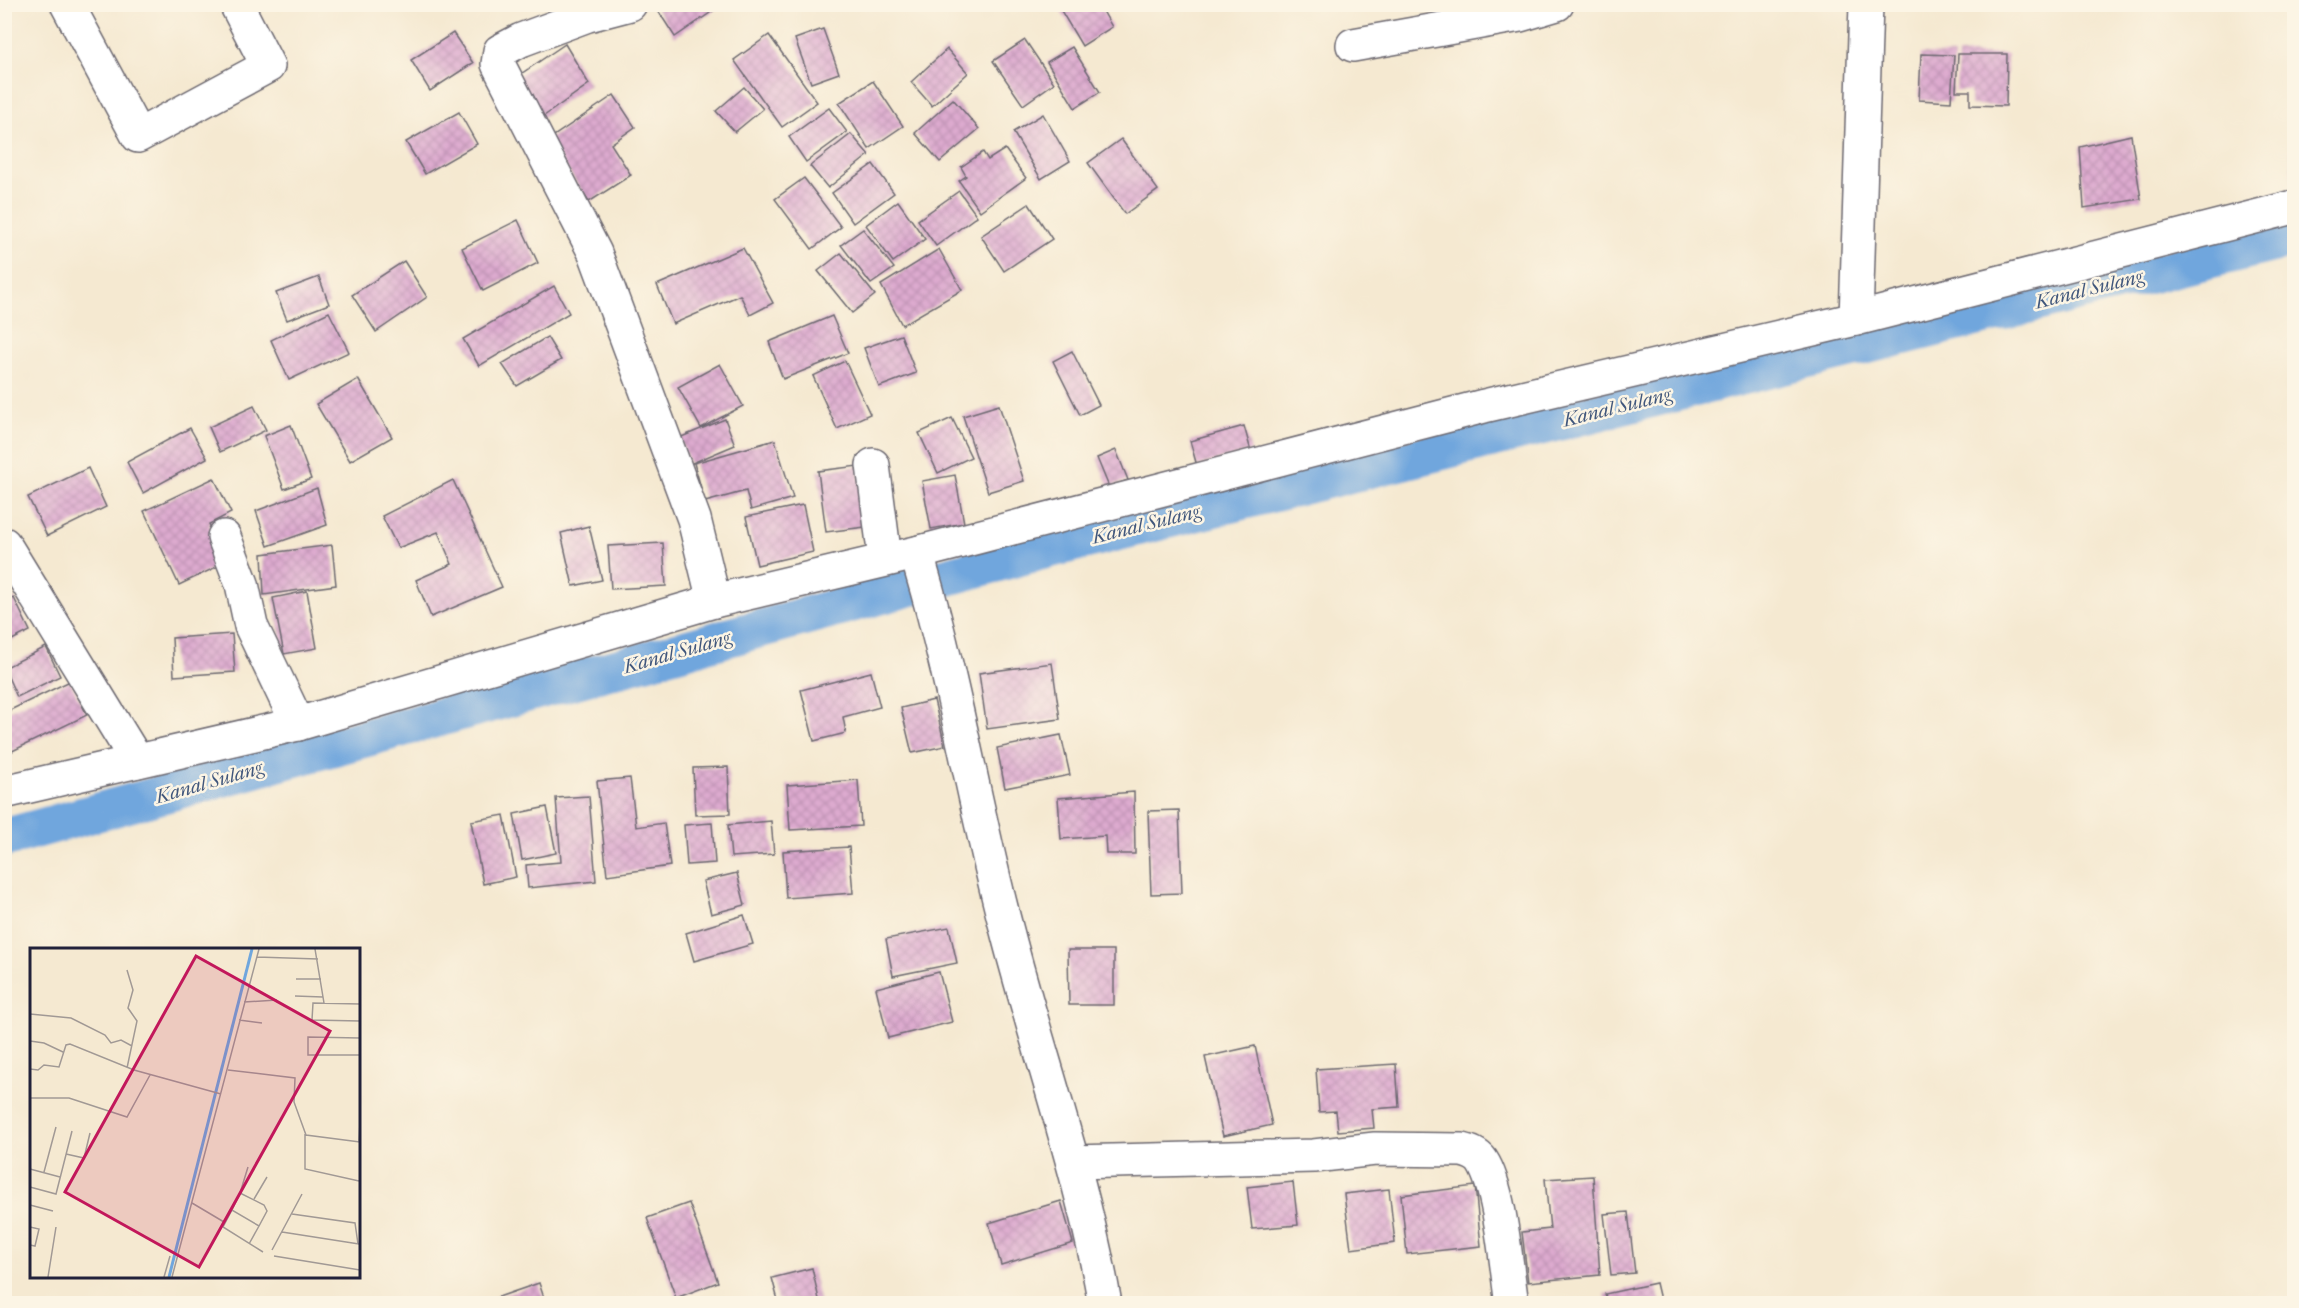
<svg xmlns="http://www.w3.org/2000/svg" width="2299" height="1308" font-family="'IM FELL French Canon',serif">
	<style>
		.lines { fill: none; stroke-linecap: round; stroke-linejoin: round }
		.canal { stroke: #6fa6dd; stroke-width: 39 }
		.building { fill: url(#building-cross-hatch) }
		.minor-casing { stroke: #6c6870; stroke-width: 36 }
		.minor { stroke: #fff; stroke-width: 33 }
		.labels { text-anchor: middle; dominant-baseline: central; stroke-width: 5; stroke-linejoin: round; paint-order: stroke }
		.water-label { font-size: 20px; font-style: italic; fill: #41577c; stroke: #fcf5e5 }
		.inset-river { fill: none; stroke: #6fa6dd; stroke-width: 3 }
		.inset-road { fill: none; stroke: #a19995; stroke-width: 1.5 }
		.view { fill: #c2185b; fill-opacity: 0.15; stroke: #c2185b; stroke-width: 3 }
		.inset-edge { fill: none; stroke: #22223b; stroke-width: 3 }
	</style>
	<defs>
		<pattern id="building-cross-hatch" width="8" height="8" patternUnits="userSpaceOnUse" patternTransform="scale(1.5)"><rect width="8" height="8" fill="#ddaacf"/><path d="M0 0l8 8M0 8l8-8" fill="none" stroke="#bd92b3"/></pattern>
	</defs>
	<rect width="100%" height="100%" fill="#fcf5e5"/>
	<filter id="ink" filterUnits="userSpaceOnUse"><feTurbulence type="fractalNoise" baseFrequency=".0167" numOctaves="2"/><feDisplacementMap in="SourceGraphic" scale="12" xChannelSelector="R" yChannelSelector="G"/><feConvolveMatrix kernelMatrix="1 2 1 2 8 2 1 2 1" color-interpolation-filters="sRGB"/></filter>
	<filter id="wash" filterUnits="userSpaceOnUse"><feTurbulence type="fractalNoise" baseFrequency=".008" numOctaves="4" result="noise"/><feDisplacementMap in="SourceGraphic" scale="24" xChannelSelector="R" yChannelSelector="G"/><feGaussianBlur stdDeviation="1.35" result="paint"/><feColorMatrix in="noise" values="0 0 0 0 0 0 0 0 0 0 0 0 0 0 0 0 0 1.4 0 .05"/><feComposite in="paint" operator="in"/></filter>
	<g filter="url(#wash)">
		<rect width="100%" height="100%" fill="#f5e9d1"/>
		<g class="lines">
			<polyline class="canal" points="4,838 1040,551 2294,238"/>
		</g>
		<g id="blocks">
			<g class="building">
				<polygon points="657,4 723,4 675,37 655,6"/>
				<polygon points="1057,4 1099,4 1112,27 1082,46"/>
				<polygon points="823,29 839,73 811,83 795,39"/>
				<polygon points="453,33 473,63 430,91 411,60"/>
				<polygon points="769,35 817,102 782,127 734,60"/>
				<polygon points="1025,40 1054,83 1023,105 993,61"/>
				<polygon points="565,44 589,84 537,121 515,78"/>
				<polygon points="1072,47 1100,92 1075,108 1047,62"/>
				<polygon points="947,49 968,73 932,106 911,82"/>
				<polygon points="1921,54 1954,55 1951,102 1919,100"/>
				<polygon points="1958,54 2007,54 2006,106 1970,105 1970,91 1956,91"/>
				<polygon points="873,81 903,126 869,149 839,103"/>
				<polygon points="744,87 763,109 735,132 716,111"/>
				<polygon points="614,95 635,127 611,144 631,175 589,202 548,140"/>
				<polygon points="953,99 979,129 940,162 915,133"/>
				<polygon points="829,108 847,132 806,162 789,137"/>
				<polygon points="459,112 477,144 425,174 406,142"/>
				<polygon points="1043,114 1070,161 1041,179 1013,132"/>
				<polygon points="851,134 869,155 828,188 810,166"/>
				<polygon points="2131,135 2141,199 2084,208 2080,147"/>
				<polygon points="2294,137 2294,188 2292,188 2290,138"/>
				<polygon points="1121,139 1158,190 1125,214 1088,163"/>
				<polygon points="1005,149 1026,178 980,211 959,181 966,176 961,167 983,152 988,160"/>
				<polygon points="873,164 894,193 853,223 832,193"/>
				<polygon points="804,178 841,227 812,249 775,199"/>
				<polygon points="959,191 977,216 936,246 918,220"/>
				<polygon points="898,201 925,239 893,262 866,225"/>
				<polygon points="1029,204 1052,239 1004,271 981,236"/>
				<polygon points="518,220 538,263 483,291 462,248"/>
				<polygon points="863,229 894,268 871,284 841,245"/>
				<polygon points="743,248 773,303 750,315 740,295 673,324 657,285"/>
				<polygon points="939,249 962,290 902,325 881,285"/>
				<polygon points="841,253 875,295 852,313 818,271"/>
				<polygon points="404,261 427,297 376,332 352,295"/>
				<polygon points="319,277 329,304 287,320 276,293"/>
				<polygon points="554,286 569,313 479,366 463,339"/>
				<polygon points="329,312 349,352 289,380 271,340"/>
				<polygon points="832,316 848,353 783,379 769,342"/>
				<polygon points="901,335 916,373 879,387 864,348"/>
				<polygon points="547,337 561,360 517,386 502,364"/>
				<polygon points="1072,351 1099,405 1080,415 1053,361"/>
				<polygon points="845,361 870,414 837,429 813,376"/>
				<polygon points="720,364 743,406 701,428 678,387"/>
				<polygon points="358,379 392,437 350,461 316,404"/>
				<polygon points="999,405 1024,481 988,492 963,416"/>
				<polygon points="254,406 266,430 220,452 209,427"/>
				<polygon points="952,418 971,457 938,473 919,433"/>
				<polygon points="725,419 735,445 690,464 679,438"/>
				<polygon points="291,425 311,479 284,489 264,436"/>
				<polygon points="1244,426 1251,451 1197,466 1190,441"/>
				<polygon points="190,428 207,458 143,493 127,462"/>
				<polygon points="775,440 793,498 751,510 746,491 705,502 694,463"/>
				<polygon points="1116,450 1128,480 1109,487 1097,458"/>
				<polygon points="858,466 865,527 826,532 818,471"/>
				<polygon points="88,468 106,507 47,536 28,497"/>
				<polygon points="955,475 964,523 931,529 922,481"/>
				<polygon points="214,478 231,513 209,524 227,562 179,585 144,511"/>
				<polygon points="453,480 502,587 431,617 416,580 452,564 438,532 398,548 382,516"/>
				<polygon points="317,488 327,525 268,546 256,511"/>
				<polygon points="803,505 813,552 757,565 746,517"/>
				<polygon points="589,526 602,580 573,586 561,533"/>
				<polygon points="663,543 666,586 611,589 608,546"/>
				<polygon points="332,545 336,585 264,595 262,554"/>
				<polygon points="307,591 317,648 284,654 273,598"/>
				<polygon points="14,598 30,631 4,644 4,602"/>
				<polygon points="232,634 235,672 174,676 172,638"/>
				<polygon points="46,647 60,676 17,697 4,668"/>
				<polygon points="1052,663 1060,719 987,729 979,673"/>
				<polygon points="871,672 880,707 843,717 846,733 814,741 801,690"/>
				<polygon points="70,681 87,715 4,755 4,713"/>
				<polygon points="934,700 945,746 912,753 901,708"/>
				<polygon points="1061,735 1070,775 1005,788 997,748"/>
				<polygon points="728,767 730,814 695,815 693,768"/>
				<polygon points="630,778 636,827 664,823 670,866 607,875 597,781"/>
				<polygon points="858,780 861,826 790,830 787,785"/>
				<polygon points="1134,792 1135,854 1106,854 1105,836 1061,839 1058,798"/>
				<polygon points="589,796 596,881 528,888 526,865 561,862 556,798"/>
				<polygon points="547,807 556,853 522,860 514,814"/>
				<polygon points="1179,810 1182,893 1151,894 1148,811"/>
				<polygon points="504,815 516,877 483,884 471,821"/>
				<polygon points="771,821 774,854 731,857 728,825"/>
				<polygon points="712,823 715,863 687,865 684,825"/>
				<polygon points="849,847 853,893 786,898 783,851"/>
				<polygon points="737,873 745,905 711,914 703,881"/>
				<polygon points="744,915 753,944 694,961 686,933"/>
				<polygon points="949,927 957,963 893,976 886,939"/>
				<polygon points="1068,950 1114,950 1114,1005 1069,1005"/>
				<polygon points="939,972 952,1022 888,1038 876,988"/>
				<polygon points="1255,1046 1272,1125 1223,1136 1205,1057"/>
				<polygon points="1396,1064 1399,1107 1372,1109 1374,1128 1338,1131 1336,1111 1319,1112 1316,1069"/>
				<polygon points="1593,1176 1600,1275 1528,1282 1522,1232 1550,1229 1545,1179"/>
				<polygon points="1293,1182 1298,1225 1252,1229 1247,1187"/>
				<polygon points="1475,1186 1481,1246 1407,1254 1401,1195"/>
				<polygon points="1389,1189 1395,1243 1351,1249 1344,1194"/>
				<polygon points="1061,1201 1073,1243 1001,1265 989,1223"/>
				<polygon points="689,1203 718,1282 676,1298 647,1218"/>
				<polygon points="1628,1212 1635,1273 1611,1275 1604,1214"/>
				<polygon points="812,1268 820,1304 779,1304 772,1278"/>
				<polygon points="539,1283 546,1304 481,1304 481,1303"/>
				<polygon points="1656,1283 1661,1304 1608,1304 1605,1294"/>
			</g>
		</g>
	</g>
	<g filter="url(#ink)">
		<use href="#blocks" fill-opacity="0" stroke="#6c6870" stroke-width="1.5"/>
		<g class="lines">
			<g class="minor-casing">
				<g id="minor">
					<polyline points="67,4 138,136 268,66 236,4"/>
					<polyline points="630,4 588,15 521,40 500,51 498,64 595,253 694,519 714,601"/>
					<polyline points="1353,45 1520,15 1557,4"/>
					<polyline points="1856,319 1866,4"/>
					<polyline points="873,465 885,559"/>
					<polyline points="224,537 242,584 251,626 298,724"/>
					<polyline points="4,544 137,761"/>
					<path d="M920 552 921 569C956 688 975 811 1007 931 1039 1055 1083 1177 1105 1304"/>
					<polyline points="4,792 298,724 714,601 920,552 1484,406 1856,319 2294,207"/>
					<path d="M1073 1162 1314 1156 1375 1149 1462 1150C1470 1152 1477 1154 1482 1161 1501 1190 1506 1267 1512 1304"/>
				</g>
			</g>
			<use href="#minor" class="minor"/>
		</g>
	</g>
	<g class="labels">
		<g class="water-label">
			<text transform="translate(2089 289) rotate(-14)">Kanal Sulang</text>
			<text transform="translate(1617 407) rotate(-14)">Kanal Sulang</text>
			<text transform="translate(1146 524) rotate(-14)">Kanal Sulang</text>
			<text transform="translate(677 652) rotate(-16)">Kanal Sulang</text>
			<text transform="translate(209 782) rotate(-16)">Kanal Sulang</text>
		</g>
	</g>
	<g transform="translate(30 948)">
		<rect width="330" height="330" fill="#f5e9d1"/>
		<path class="inset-river" d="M139 329 222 1"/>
		<path class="inset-road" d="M285 1 294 55M227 9 288 11M97 22 103 42 98 60 107 73 97 120M266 31H291M265 48 293 49M214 54 247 52M330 56 283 55 282 72 330 73M0 66 41 70 75 87 81 95 91 92 102 98M209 72 232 75M330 90 278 89V107H330M0 93 14 95 33 104M0 121 8 122 14 117 29 119 36 97 40 96 104 122 191 146M198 122 265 130 264 154 276 187 330 194M0 150H39L97 169 120 127M275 186V221L329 233M329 194 330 174M36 206 54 210 60 185M218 219 210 245 234 257 237 263 229 278 202 262 193 279 233 304M0 221 30 229M14 224 26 179M0 239 26 246 42 183M224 251 237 229M162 255 194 274M0 257 23 263M202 262 210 245M262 266 325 275 328 296M0 279 9 281 5 298 0 297M252 284 329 296M219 296 229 278M242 302 272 246M244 308 330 322M18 329 26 279M134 329 140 308M142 329 229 1"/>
		<path class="view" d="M166 8 300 83 169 319 35 244Z"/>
		<rect width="330" height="330" class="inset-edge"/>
	</g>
	<rect width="2299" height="1308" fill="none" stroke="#fcf5e5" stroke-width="24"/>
</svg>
